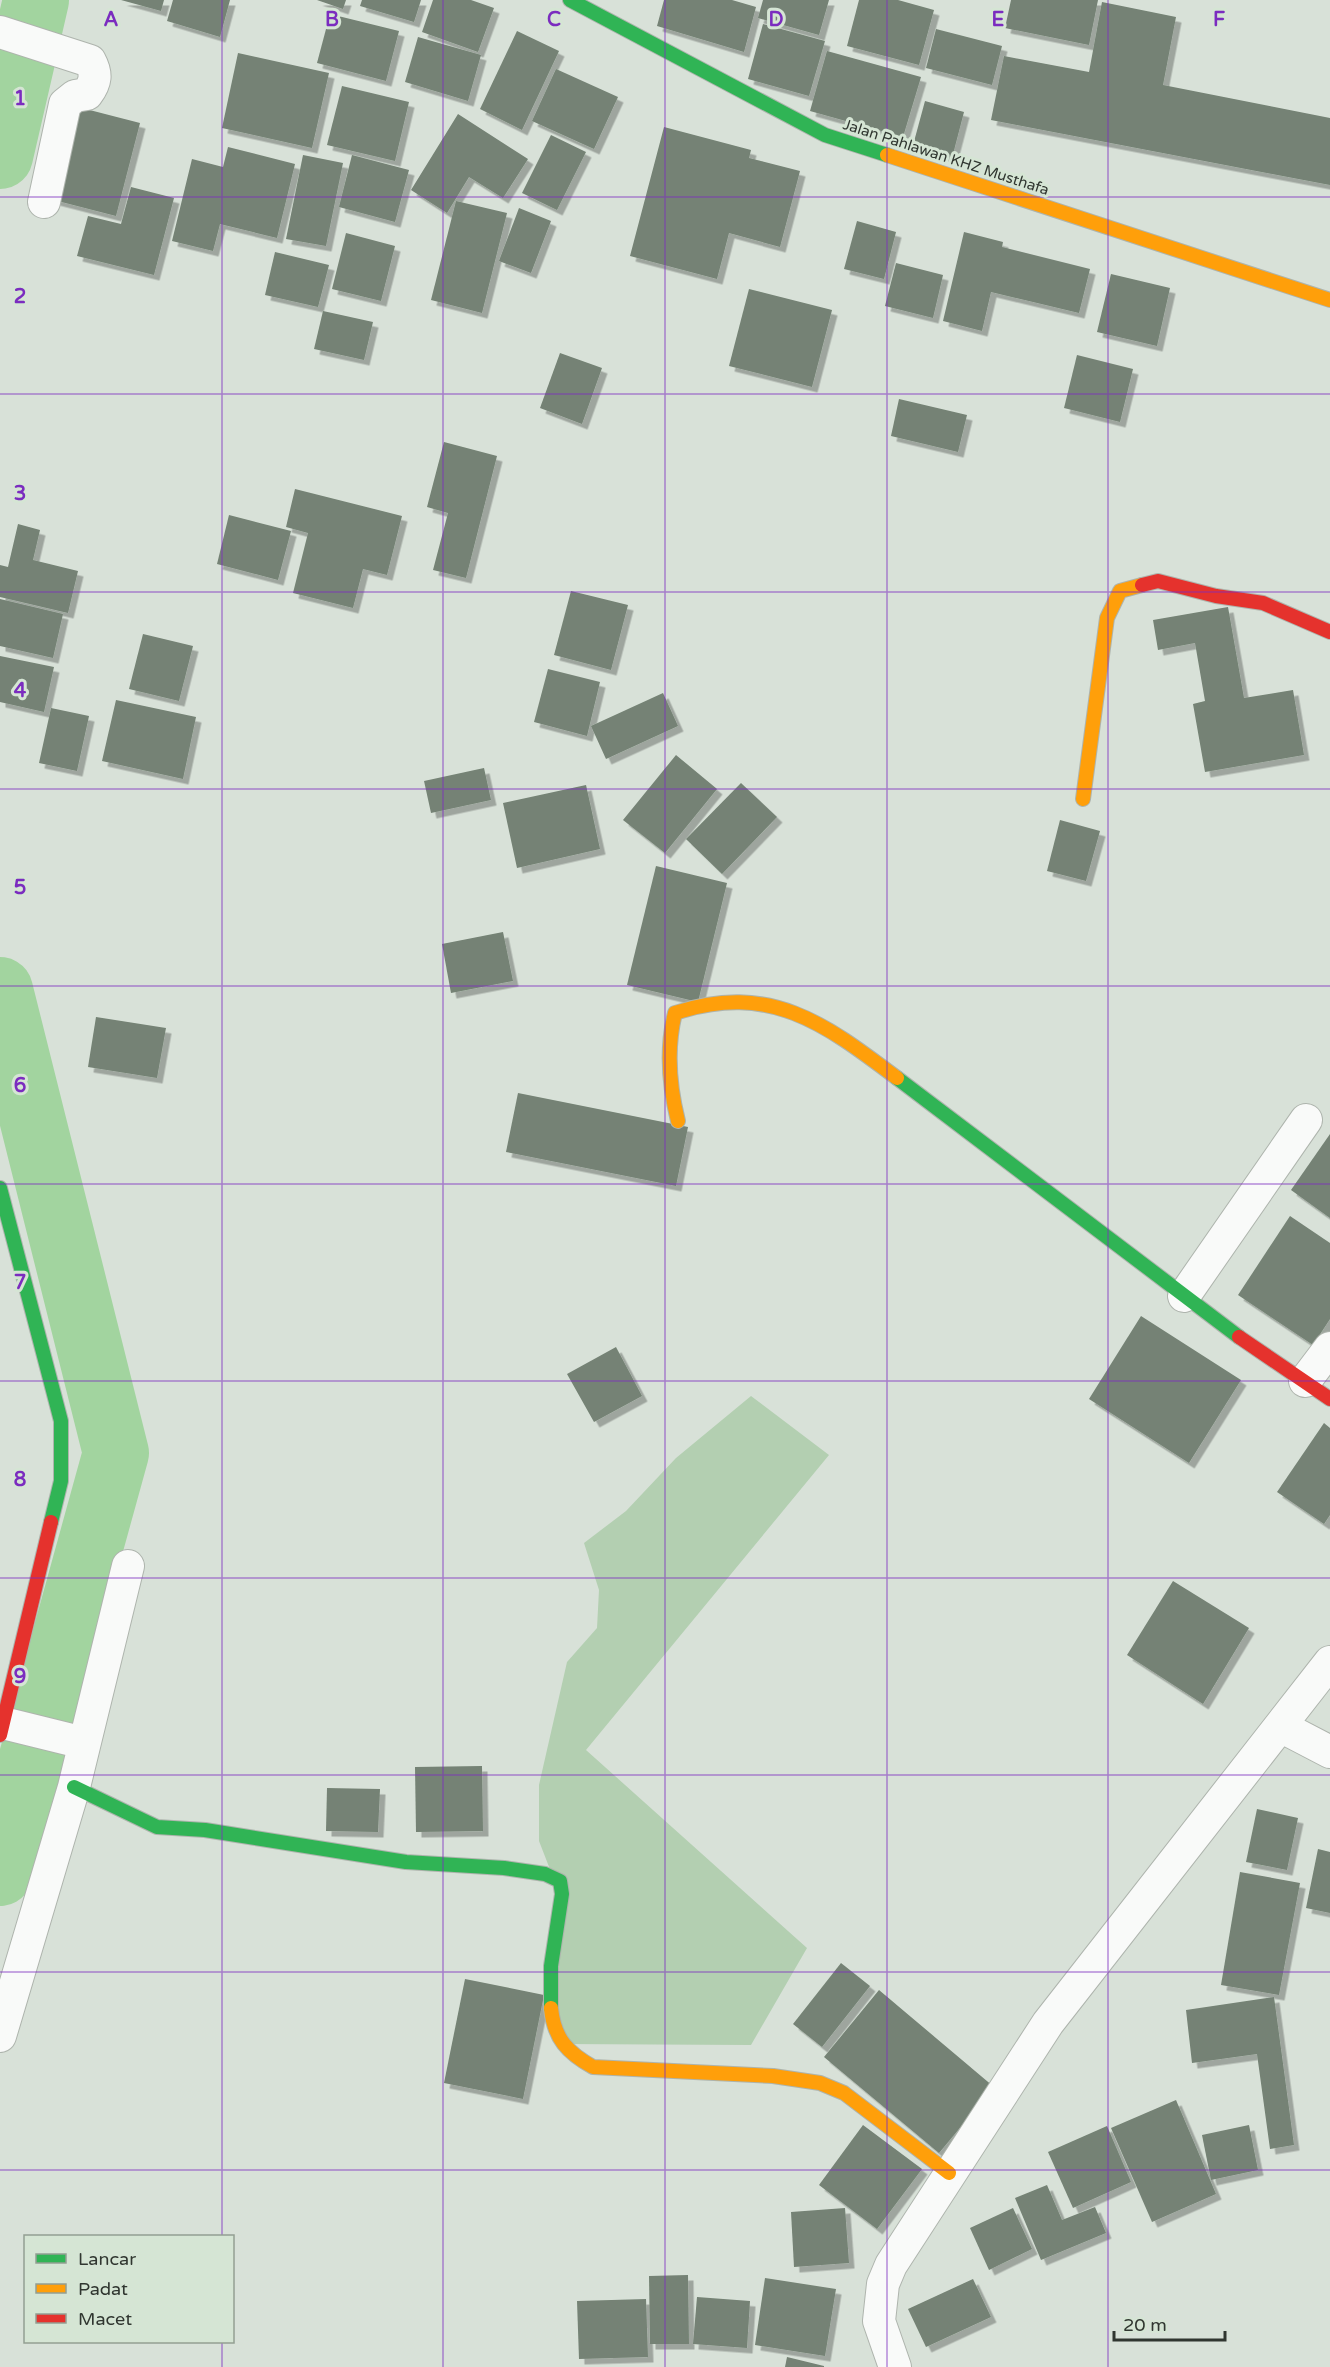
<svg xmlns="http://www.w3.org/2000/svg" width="1330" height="2367" font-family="'Varela Round',sans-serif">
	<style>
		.green { fill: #b3cfb1 }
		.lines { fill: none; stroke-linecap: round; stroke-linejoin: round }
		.river { stroke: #a2d49f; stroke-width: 66 }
		.building { fill: #748274; filter: url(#shadow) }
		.street-casing { stroke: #aeb4ad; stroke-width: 34 }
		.fast-casing { stroke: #aeb4ad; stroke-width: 16 }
		.slow-casing { stroke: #aeb4ad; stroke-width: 16 }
		.jam-casing { stroke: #aeb4ad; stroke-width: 16 }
		.street { stroke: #f9faf9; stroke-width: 32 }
		.fast { stroke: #30b455; stroke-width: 14 }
		.slow { stroke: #ff9f0a; stroke-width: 14 }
		.jam { stroke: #e5322d; stroke-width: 14 }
		.grid { fill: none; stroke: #7b2cbf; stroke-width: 1.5; stroke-opacity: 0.55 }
		.labels { text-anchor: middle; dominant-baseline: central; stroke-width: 6; stroke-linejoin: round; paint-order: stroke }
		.street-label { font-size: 15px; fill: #303630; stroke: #d5e5d4 }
		.grid-label { font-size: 20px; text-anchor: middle; font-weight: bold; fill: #7b2cbf; stroke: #d5e5d4; stroke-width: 6; stroke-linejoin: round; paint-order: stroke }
	</style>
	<defs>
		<filter id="shadow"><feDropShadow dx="5.5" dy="5.5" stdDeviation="0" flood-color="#0004"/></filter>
	</defs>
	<rect width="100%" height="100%" fill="#d8e1d8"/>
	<polygon class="green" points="751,1396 829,1455 586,1750 807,1948 751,2045 559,2044 558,1890 539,1841 539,1785 567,1662 597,1628 599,1590 584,1543 626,1511 676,1458"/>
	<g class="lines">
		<g class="river">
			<polyline points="0,156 36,0"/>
			<polyline points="0,990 116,1453 0,1873"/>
		</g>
	</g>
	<g class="building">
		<polygon points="121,0 164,0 161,11"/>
		<polygon points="173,0 230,0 220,37 167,21"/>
		<polygon points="317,0 346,0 343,9"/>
		<polygon points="362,0 421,0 414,22 360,6"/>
		<polygon points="433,0 471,0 494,8 478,52 422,32"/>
		<polygon points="664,0 732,0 756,7 744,52 657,26"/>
		<polygon points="763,0 829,0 819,35 758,18"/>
		<polygon points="859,0 898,0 934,10 919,65 847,46"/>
		<polygon points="1011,0 1098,0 1089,45 1005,28"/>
		<polygon points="1102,2 1176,17 1163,85 1330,118 1330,185 991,120 1004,56 1089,72"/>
		<polygon points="330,14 399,31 386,81 317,63"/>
		<polygon points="763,24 825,41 809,96 748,79"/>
		<polygon points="936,29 1002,46 992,85 926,68"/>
		<polygon points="517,31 559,51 522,130 480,109"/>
		<polygon points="418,37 481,55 468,101 405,82"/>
		<polygon points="827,51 921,77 903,137 810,111"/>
		<polygon points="238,53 329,73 312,148 222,128"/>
		<polygon points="556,69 618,97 594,149 532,121"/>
		<polygon points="342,86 409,102 395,161 327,145"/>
		<polygon points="925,101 964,112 952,158 912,149"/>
		<polygon points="74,106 140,123 116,216 50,199"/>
		<polygon points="458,114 528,159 503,198 469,177 447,213 411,190"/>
		<polygon points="664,127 751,150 749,158 800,171 780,247 729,233 717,279 630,256"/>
		<polygon points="551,135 586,152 557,210 522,193"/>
		<polygon points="228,147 295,164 277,238 220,224 213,251 172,241 192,159 223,167"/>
		<polygon points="303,155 343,163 326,246 286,239"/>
		<polygon points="352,155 409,170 395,222 339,207"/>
		<polygon points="131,187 174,198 154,275 77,256 88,216 121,224"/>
		<polygon points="456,201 507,213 482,313 431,300"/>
		<polygon points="519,208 551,221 531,273 499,261"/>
		<polygon points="857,221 896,232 884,279 844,269"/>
		<polygon points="964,232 1003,242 1002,247 1090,269 1079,313 991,292 982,331 943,321"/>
		<polygon points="346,233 395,246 381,301 332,289"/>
		<polygon points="275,252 329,265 318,307 265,295"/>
		<polygon points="896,263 943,275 933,318 885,306"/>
		<polygon points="1111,274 1170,288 1157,346 1097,332"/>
		<polygon points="749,289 832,310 812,387 729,366"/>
		<polygon points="323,311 373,322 364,360 314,349"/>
		<polygon points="560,353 602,368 582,424 540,408"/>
		<polygon points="1077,355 1133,369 1120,422 1064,408"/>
		<polygon points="899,399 967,415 958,452 891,436"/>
		<polygon points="444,442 497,456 466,578 433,570 448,513 427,507"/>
		<polygon points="295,489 402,516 387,575 363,569 353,608 293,593 308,533 286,527"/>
		<polygon points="229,515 291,531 278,580 217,564"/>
		<polygon points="18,524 40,530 33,560 78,571 68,613 0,597 0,565 8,567"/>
		<polygon points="571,591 628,605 611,670 554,655"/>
		<polygon points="0,599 63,614 53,658 0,646"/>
		<polygon points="1228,607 1244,698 1293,690 1304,755 1205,772 1193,704 1205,701 1195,643 1158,650 1153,620"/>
		<polygon points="143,634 193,646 179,701 129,689"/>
		<polygon points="0,656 54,667 44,712 0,702"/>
		<polygon points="548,669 600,682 587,736 534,722"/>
		<polygon points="663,693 678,726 606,759 591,726"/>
		<polygon points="116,700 196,717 183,779 102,761"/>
		<polygon points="51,708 89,716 77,771 39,763"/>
		<polygon points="676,755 717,789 665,853 623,820"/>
		<polygon points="484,768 491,800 431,813 424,781"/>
		<polygon points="741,783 777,817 722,874 686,839"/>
		<polygon points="586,785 600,849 517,868 503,803"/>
		<polygon points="1060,820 1100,831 1086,881 1047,871"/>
		<polygon points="656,866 727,883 698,1002 627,985"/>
		<polygon points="503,932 513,981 451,993 442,944"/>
		<polygon points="96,1017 166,1028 157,1078 88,1067"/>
		<polygon points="518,1093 688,1127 676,1186 506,1152"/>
		<polygon points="1330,1134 1330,1218 1291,1190"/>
		<polygon points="1290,1216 1330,1243 1330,1319 1313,1345 1238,1295"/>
		<polygon points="1141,1316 1241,1380 1189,1463 1089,1399"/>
		<polygon points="616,1347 642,1396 594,1422 567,1374"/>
		<polygon points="1324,1423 1330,1428 1330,1515 1324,1524 1277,1492"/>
		<polygon points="1173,1581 1249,1628 1203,1704 1127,1655"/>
		<polygon points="482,1766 483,1831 416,1832 415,1767"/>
		<polygon points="327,1788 380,1789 378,1832 326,1831"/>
		<polygon points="1257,1809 1298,1818 1287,1870 1246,1862"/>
		<polygon points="1318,1849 1330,1852 1330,1913 1306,1908"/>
		<polygon points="1240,1872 1300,1883 1279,1995 1221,1985"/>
		<polygon points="841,1963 870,1986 822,2047 793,2024"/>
		<polygon points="465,1979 544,1995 523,2099 444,2083"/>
		<polygon points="879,1990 994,2087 939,2153 824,2057"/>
		<polygon points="1274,1997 1294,2145 1270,2149 1257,2054 1192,2063 1186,2010"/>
		<polygon points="1176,2100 1216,2194 1152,2222 1111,2128"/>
		<polygon points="863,2125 922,2169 877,2229 819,2185"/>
		<polygon points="1249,2125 1258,2170 1211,2180 1202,2135"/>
		<polygon points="1107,2126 1131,2182 1073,2208 1048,2152"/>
		<polygon points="1047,2185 1062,2220 1095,2207 1106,2233 1041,2260 1015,2198"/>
		<polygon points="845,2208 849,2263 794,2267 791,2212"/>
		<polygon points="1013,2208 1032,2249 989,2270 970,2228"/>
		<polygon points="688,2275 689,2344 650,2344 649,2276"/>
		<polygon points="765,2278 836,2289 825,2356 755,2345"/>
		<polygon points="973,2279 991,2317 926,2347 908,2309"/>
		<polygon points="697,2297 750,2301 747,2348 693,2344"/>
		<polygon points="646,2299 648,2357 579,2359 577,2301"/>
		<polygon points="787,2357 824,2366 824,2367 785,2367"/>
	</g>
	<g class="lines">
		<g class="street-casing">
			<g id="street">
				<path d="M0 32 90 61C97 74 96 82 87 94L75 96 65 104 44 202"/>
				<polyline points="1184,1296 1306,1120"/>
				<polyline points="1305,1381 1330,1348"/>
				<polyline points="3,1723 84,1743"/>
				<polyline points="1282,1727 1330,1752"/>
				<polyline points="0,2036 74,1787 128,1566"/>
				<polyline points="895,2367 879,2321 883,2284 891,2265 1048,2023 1330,1662"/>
			</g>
		</g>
		<g class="fast-casing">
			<g id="fast">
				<polyline points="570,0 825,135 887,155"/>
				<polyline points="897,1078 1239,1337"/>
				<polyline points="0,1188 61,1421 61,1481 51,1522"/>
				<polyline points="74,1787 157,1827 205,1830 406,1862 504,1868 545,1874 560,1881 562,1894 551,1966 551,2008"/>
			</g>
		</g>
		<g class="slow-casing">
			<g id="slow">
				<polyline points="887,155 1330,300"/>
				<polyline points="1083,799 1107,618 1120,591 1142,585"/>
				<path d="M678 1121C669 1085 666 1049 675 1013 770 982 824 1023 897 1078"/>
				<path d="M551 2008C554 2039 568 2053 593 2067L773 2076 820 2083 844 2093 949 2173"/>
			</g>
		</g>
		<g class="jam-casing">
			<g id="jam">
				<polyline points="1142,585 1158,581 1216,596 1263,603 1330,632"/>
				<polyline points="1239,1337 1330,1399"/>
				<polyline points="0,1735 51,1522"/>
			</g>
		</g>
		<use href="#street" class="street"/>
		<use href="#fast" class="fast"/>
		<use href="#slow" class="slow"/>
		<use href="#jam" class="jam"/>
	</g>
	<path class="grid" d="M222 0V2236M443 0V2367M665 0V2367M887 0V2367M1108 0V2367M0 197H1330M0 394H1330M0 592H1330M0 789H1330M0 986H1330M0 1184H1330M0 1381H1330M0 1578H1330M0 1775H1330M0 1972H1330M0 2170H1330M222 2342V2367"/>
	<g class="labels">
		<g class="street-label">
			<text transform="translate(946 157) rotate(18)">Jalan Pahlawan KHZ Musthafa</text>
		</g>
	</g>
	<g class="grid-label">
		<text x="111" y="26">A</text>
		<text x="332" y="26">B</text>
		<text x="554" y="26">C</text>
		<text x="776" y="26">D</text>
		<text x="998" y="26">E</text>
		<text x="1219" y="26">F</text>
		<text x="20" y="105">1</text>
		<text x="20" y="303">2</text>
		<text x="20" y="500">3</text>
		<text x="20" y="697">4</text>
		<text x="20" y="894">5</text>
		<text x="20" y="1092">6</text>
		<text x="20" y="1289">7</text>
		<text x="20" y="1486">8</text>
		<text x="20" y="1683">9</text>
	</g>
	<rect x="24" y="2235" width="210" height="108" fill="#d5e5d4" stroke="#939f92" stroke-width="1.5"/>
	<rect x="36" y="2254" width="30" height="9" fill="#30b455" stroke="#939f92" stroke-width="1.5"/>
	<text x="78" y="2265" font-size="18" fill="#303630">Lancar</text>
	<rect x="36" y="2284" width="30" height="9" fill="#ff9f0a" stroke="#939f92" stroke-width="1.5"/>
	<text x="78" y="2295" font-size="18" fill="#303630">Padat</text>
	<rect x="36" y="2314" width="30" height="9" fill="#e5322d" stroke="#939f92" stroke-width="1.5"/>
	<text x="78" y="2325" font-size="18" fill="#303630">Macet</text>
	<path d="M1114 2331v9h111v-9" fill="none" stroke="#303630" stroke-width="3"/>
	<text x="1123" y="2331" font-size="18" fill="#303630" stroke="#d5e5d4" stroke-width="4.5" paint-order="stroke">20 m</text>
</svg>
